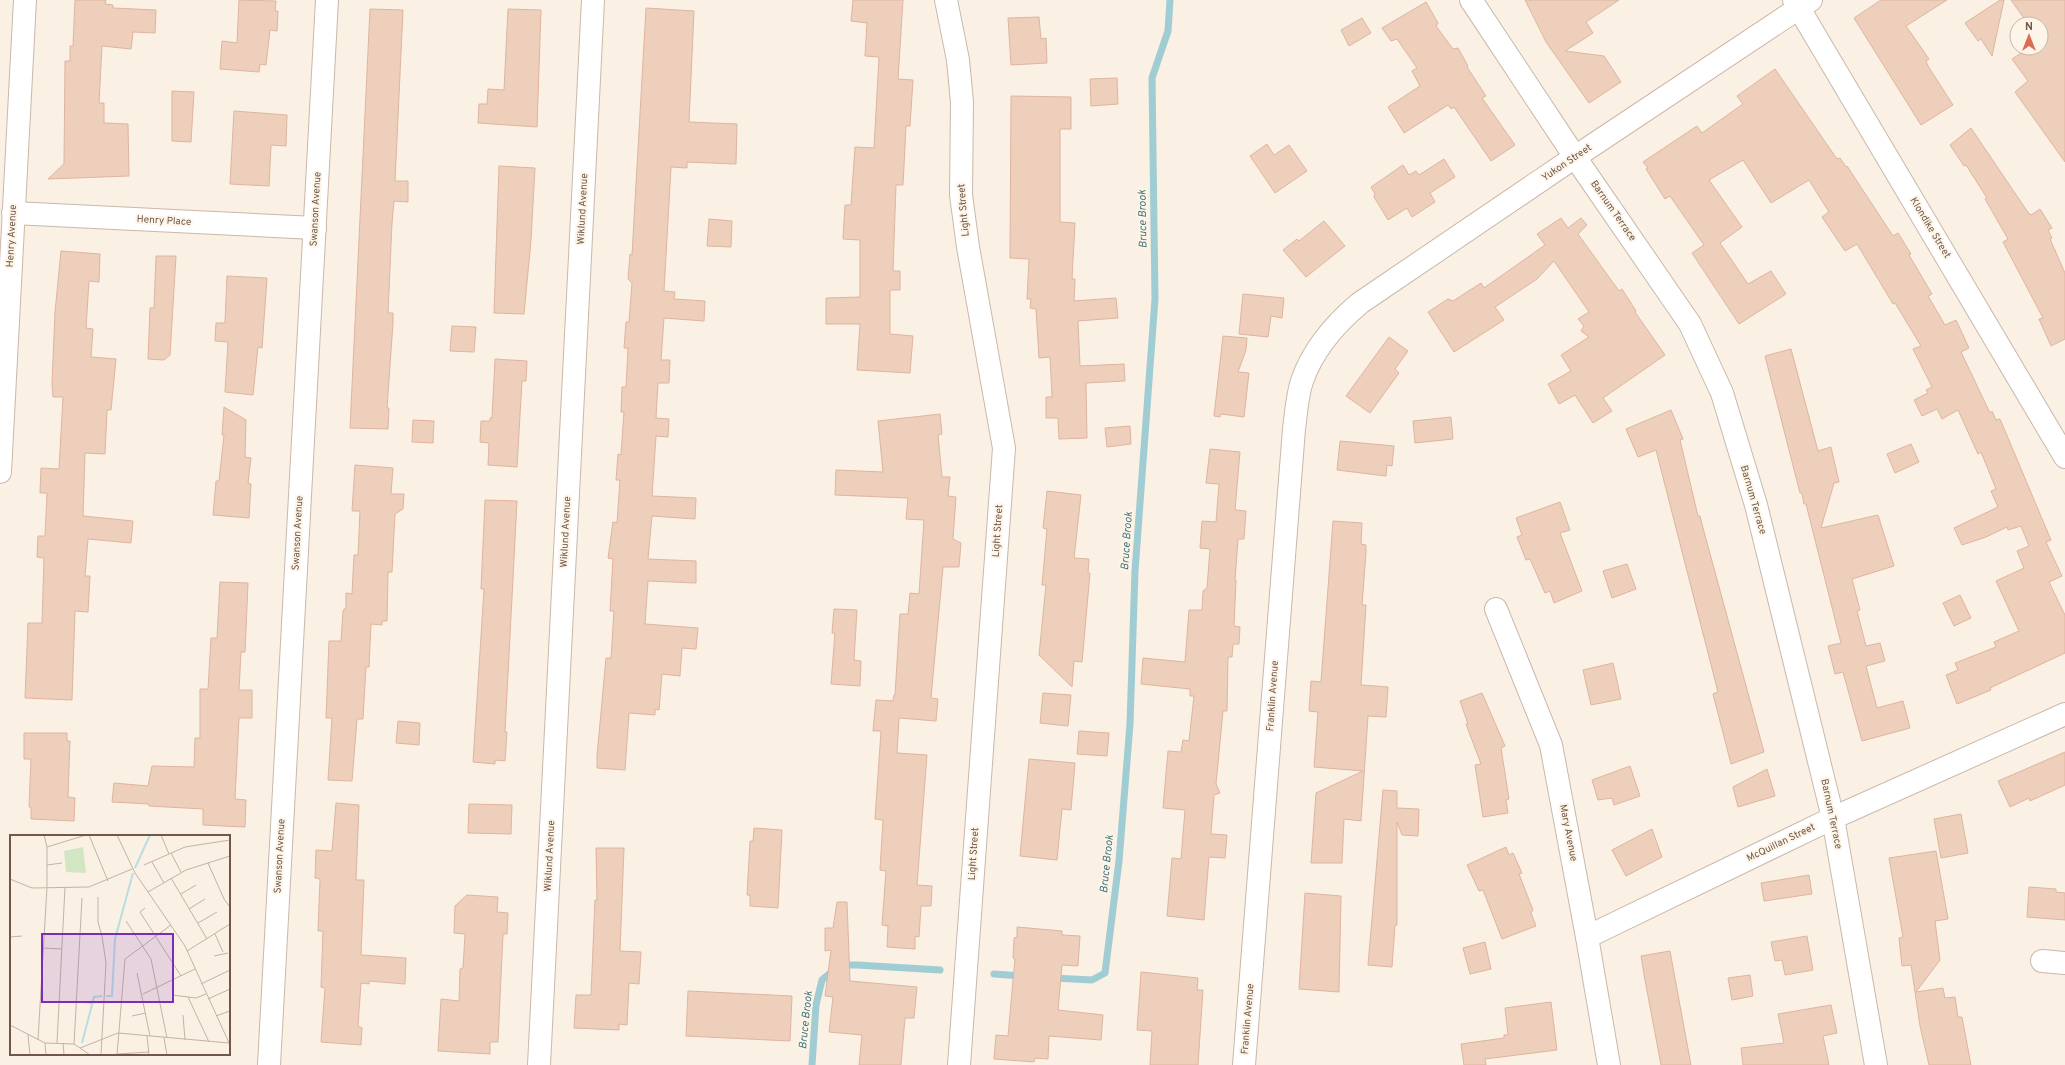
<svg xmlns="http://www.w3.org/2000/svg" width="2065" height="1065" font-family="Overpass,sans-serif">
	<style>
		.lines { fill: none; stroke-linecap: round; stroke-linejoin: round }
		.stream { stroke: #a0ccd3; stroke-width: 7 }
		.building { fill: #edcfbc; stroke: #deb59e }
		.street-casing { stroke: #cab8aa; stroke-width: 24 }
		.street { stroke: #fff; stroke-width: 22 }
		.labels { text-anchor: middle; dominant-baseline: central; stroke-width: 4; stroke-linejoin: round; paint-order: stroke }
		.street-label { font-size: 10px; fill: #70574b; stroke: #fdf5e8 }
		.water-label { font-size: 11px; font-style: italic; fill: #43737b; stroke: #fdf5e8 }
		.inset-river { fill: none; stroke: #b9dde2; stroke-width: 2 }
		.inset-road { fill: none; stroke: #c3b3a6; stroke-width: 1 }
		.view { fill: #7b2cbf; fill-opacity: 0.15; stroke: #7b2cbf; stroke-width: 2 }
		.inset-edge { fill: none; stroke: #70574b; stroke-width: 2 }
	</style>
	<rect width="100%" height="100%" fill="#faf0e3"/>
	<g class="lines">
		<g class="stream">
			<polyline points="994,974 1022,976"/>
			<polyline points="1053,978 1092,980 1105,973 1119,861 1130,724 1135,571 1155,299 1152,78 1168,31 1170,0"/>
			<polyline points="812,1065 816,1005 822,980 840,965 857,965 940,970"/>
		</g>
	</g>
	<g class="building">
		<polygon points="75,0 106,0 105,4 113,5 113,8 156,10 155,33 133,32 131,49 102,46 99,103 104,103 104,123 128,124 129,176 48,179 64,164 65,61 70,61 70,46 73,46"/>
		<polygon points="239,0 276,1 275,11 278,11 277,31 270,30 266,65 260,64 259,72 220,69 222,41 237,43"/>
		<polygon points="853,0 903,0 898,79 913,80 910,126 906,126 903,185 896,185 893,271 900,271 900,290 890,290 890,334 913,336 910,373 857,370 860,324 826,324 826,298 860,297 860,240 843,239 845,205 851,205 855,147 874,148 879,57 865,56 867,23 851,21"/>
		<polygon points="1525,0 1619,0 1586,22 1593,33 1565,51 1604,56 1621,82 1589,103 1546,42"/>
		<polygon points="1881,0 1947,0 1906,26 1929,59 1926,61 1928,66 1953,105 1921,125 1854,18"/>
		<polygon points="2000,0 2004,0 1992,56 1981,39 1978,41 1965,23"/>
		<polygon points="2011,0 2065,0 2065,162 2015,92 2028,81 2012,59 2029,48 2041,48 2041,24 2028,24"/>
		<polygon points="1426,2 1438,23 1436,26 1453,49 1458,48 1468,66 1467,67 1486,96 1482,98 1515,145 1491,161 1454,107 1451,109 1448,105 1404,133 1388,107 1420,86 1412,71 1417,68 1397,39 1391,41 1382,28"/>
		<polygon points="646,8 694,11 689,122 737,124 736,164 687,162 687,168 671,167 664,291 675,292 674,299 705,301 704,321 664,318 661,360 670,360 669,383 658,383 656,418 669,419 668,437 656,436 652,496 696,498 695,519 652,516 648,559 696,561 696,583 648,581 645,624 698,628 696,649 682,648 680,676 662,674 659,710 655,709 655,715 629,713 625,770 597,768 597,756 606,658 611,658 614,611 610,611 613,559 608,558 613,522 617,523 620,480 616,480 618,454 621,455 624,412 621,412 622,387 626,387 628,348 624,348 626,322 629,322 632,283 628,279 630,254 632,255"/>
		<polygon points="370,9 403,10 395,181 408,181 408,202 394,201 392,223 388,313 393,313 393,323 387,408 389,408 388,429 350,428"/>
		<polygon points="508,9 541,10 537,127 478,123 479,104 487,104 488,89 504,90"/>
		<polygon points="1039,17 1041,39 1046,38 1047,63 1011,65 1008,18"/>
		<polygon points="1362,18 1371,33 1349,46 1341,30"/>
		<polygon points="1775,69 1837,159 1840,158 1846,167 1847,166 1893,236 1898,233 1911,254 1909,255 1932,294 1928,296 1945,325 1956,320 1969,348 1961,352 1990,413 1992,411 1996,420 2000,419 2051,540 2046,542 2062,576 2049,582 2065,615 2065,653 1990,688 1991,690 1957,704 1946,675 1958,670 1955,663 1996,647 1994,642 2019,631 1996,581 2024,568 2017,551 2029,546 2021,526 2008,530 2007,527 1986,537 1962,545 1954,528 1998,507 1991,491 1996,489 1981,452 1978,454 1958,410 1942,419 1937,409 1922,416 1914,400 1928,393 1926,390 1932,387 1913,349 1921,346 1895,303 1893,304 1857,244 1845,251 1822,217 1829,212 1809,180 1771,203 1743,160 1709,180 1742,227 1720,243 1748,284 1771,271 1786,294 1739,324 1692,253 1704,245 1670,196 1665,199 1646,169 1648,168 1643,162 1697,126 1702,133 1743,104 1737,96"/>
		<polygon points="1117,78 1118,104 1091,106 1090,79"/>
		<polygon points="172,91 194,92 191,142 172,141"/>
		<polygon points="1011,96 1071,97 1071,129 1060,129 1060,222 1075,223 1072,279 1075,279 1074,301 1116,298 1118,318 1078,321 1080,366 1124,364 1125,381 1086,383 1087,438 1059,439 1058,418 1046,418 1046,397 1052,397 1050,357 1039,358 1036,309 1030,308 1031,299 1027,299 1029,259 1010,258"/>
		<polygon points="234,111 287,115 286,146 271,145 269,186 230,184"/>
		<polygon points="1971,128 2027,211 2031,215 2040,209 2052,228 2048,230 2052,238 2050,239 2065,273 2065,339 2051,346 2039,319 2043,318 2003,242 2008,239 1985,199 1987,198 1966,165 1964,166 1950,145"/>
		<polygon points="1267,144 1274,155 1289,145 1307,171 1275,193 1250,156"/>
		<polygon points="1444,159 1455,177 1430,193 1435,202 1412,217 1407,208 1388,220 1374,197 1375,194 1371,187 1403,165 1409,175 1416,171 1419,175"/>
		<polygon points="499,166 535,168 531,240 524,314 494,313"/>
		<polygon points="1561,218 1568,228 1581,218 1587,225 1578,234 1619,291 1622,289 1636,311 1635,312 1665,355 1603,398 1612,411 1593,423 1575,395 1559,404 1548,384 1571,371 1561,355 1589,337 1581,331 1584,326 1578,319 1589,312 1554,261 1537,279 1495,307 1504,320 1454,352 1428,312 1448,299 1453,301 1481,283 1484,288 1545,245 1537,234"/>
		<polygon points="709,219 732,221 731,247 707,246"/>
		<polygon points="1324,221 1345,246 1306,277 1283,250 1297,239 1299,241"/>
		<polygon points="61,251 100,254 99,282 89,281 86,328 93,329 91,357 116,359 111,410 107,410 105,454 85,453 83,516 133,521 131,543 88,539 85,576 90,576 88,612 75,611 72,700 25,698 28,623 42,623 44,558 37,557 38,536 45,536 47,493 40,493 41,468 59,469 63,397 53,397 52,384 55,312"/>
		<polygon points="156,256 176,256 170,355 164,360 148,359 150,308 154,308"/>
		<polygon points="227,276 267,278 262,348 258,347 253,395 225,392 228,342 215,341 216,323 225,323"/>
		<polygon points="1243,294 1284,298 1282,318 1271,316 1268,337 1239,334"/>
		<polygon points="452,326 476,327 474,352 450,351"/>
		<polygon points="1223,336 1247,338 1246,350 1238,372 1249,373 1244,417 1221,414 1220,417 1214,416"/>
		<polygon points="1389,337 1408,351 1395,369 1399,373 1370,413 1346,396"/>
		<polygon points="1791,349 1818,451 1831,447 1839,482 1834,483 1821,528 1878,515 1894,566 1852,579 1860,610 1857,611 1866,646 1880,643 1885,661 1866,666 1877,708 1903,701 1910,728 1862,741 1843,672 1835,674 1828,646 1841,643 1806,504 1804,504 1802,493 1800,493 1765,356"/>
		<polygon points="495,359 527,361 526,381 522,381 517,467 488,465 489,443 480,442 481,421 490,421 490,418 492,418"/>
		<polygon points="224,407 246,420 245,457 251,458 248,483 251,484 249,518 213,515 216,481 219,481 224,435 222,435"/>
		<polygon points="1671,410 1683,439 1680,440 1698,516 1700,516 1703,528 1764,752 1731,764 1713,694 1718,692 1656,450 1638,457 1626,429"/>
		<polygon points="940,414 942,434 938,435 942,477 950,477 948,496 956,497 953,539 961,543 959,567 943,567 931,698 938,699 936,721 899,718 897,753 927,755 917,885 932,886 931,906 921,906 919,937 915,936 915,949 887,947 888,926 882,925 886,871 880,870 883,820 875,819 881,731 873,731 876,700 893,701 894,695 895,695 900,614 908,614 910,593 919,594 924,520 906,519 908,498 835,495 836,470 883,472 878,421"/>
		<polygon points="1451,417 1453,439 1415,443 1413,421"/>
		<polygon points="413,420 434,421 433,443 412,442"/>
		<polygon points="1130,426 1131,444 1107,447 1105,428"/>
		<polygon points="1340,441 1394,446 1392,466 1387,465 1386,476 1337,470"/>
		<polygon points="1911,444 1919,462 1895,473 1887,454"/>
		<polygon points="1210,449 1240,452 1235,510 1246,511 1244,539 1238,539 1235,580 1236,580 1234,626 1240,627 1239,644 1233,644 1232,657 1228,657 1227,711 1223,711 1216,784 1220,793 1214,795 1211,834 1227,835 1225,858 1209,857 1204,920 1167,916 1172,858 1181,859 1185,810 1163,808 1168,751 1181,752 1183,740 1189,741 1194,696 1190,696 1190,689 1141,684 1143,658 1185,662 1189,610 1202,610 1203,591 1207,588 1210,549 1200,548 1202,521 1216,522 1219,484 1206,483"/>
		<polygon points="355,465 393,468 391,494 404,494 403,509 395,514 392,572 388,572 387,621 382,621 382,625 371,624 369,667 366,667 363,719 357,719 352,781 328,780 332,718 326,718 329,641 341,641 343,611 346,607 346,593 352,594 354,555 358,555 360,511 352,511"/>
		<polygon points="1047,491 1081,495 1074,558 1089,559 1088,573 1090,573 1082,662 1074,661 1072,687 1039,655 1046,585 1042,585 1047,529 1043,528"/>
		<polygon points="485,500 517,501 505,732 507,732 505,761 495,760 495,764 473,762 484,589 481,589"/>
		<polygon points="1560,502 1570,530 1560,533 1582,591 1554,603 1550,591 1545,593 1530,559 1526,560 1517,537 1522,535 1516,518"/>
		<polygon points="1333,521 1362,523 1361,544 1366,545 1366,552 1362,605 1366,605 1361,685 1388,687 1386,717 1368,716 1361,821 1344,819 1342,863 1311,863 1316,793 1363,771 1314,767 1318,712 1309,711 1311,681 1321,682"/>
		<polygon points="1627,564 1636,589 1612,598 1603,571"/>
		<polygon points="220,582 248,583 245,652 241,652 239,690 252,690 252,718 239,718 235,799 246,800 245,827 203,825 203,809 149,806 149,804 112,802 114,783 148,786 152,766 194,767 195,738 200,738 200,689 208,689 211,638 217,638"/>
		<polygon points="1960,595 1971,618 1954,626 1943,603"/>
		<polygon points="834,609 857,610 854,660 861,661 860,686 831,684 835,633 832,633"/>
		<polygon points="1613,663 1621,699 1591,705 1583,670"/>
		<polygon points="1043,693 1071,695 1068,726 1040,723"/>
		<polygon points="1482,693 1505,746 1501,748 1509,799 1506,800 1508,813 1483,817 1475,765 1481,764 1466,724 1468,724 1460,701"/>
		<polygon points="398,721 420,723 419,745 396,743"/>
		<polygon points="1079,731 1109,733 1107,756 1077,754"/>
		<polygon points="24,733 67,733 67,741 70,741 68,797 75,798 74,821 31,819 31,807 29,807 31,759 24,759"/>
		<polygon points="2065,752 2065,785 2030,801 2029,798 2010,807 1998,781"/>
		<polygon points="1029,759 1075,763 1071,810 1062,809 1057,860 1020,856"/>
		<polygon points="1630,766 1640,796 1614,805 1612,798 1598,800 1592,780"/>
		<polygon points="1767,769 1775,796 1738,807 1733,787"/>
		<polygon points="1383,790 1397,791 1397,808 1419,809 1418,836 1402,835 1397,822 1397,925 1395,925 1392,967 1368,965"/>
		<polygon points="336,803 359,805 356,880 364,880 361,955 406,958 405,984 369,981 369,984 361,983 358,1026 362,1028 361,1045 321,1042 325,988 321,987 323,931 318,931 320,879 315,878 316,850 332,851"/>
		<polygon points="469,804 512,805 511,834 468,833"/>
		<polygon points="1961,814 1968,853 1941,858 1934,819"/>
		<polygon points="754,828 782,830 778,908 750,906 750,895 747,895 750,841 753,841"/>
		<polygon points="1652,829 1662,857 1626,876 1612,850"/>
		<polygon points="1506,847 1509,855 1513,853 1522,873 1519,874 1533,910 1531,913 1536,926 1502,939 1483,890 1479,891 1467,865"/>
		<polygon points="596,848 624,848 620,951 641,952 639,984 629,983 627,1025 619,1024 619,1030 574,1028 576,995 591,995 595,900 597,900"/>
		<polygon points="1936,851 1948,919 1935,921 1940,960 1916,992 1943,988 1945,998 1955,997 1958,1017 1962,1017 1971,1065 1929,1065 1920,1026 1911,965 1902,966 1899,938 1903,937 1889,858"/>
		<polygon points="1809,875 1812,894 1764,901 1761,883"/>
		<polygon points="2029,887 2056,889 2056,892 2065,893 2065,920 2027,917"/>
		<polygon points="1305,893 1341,896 1339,992 1299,989"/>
		<polygon points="467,895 498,897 497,912 508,913 507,934 503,934 498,1042 490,1042 490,1054 438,1051 441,999 459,1001 460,969 463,968 465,934 454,933 455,906"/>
		<polygon points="837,902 847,902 850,981 917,987 914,1018 905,1018 901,1065 859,1065 862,1035 829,1032 833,997 825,996 831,950 825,951 825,928 833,928"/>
		<polygon points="1017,927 1062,931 1062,935 1080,936 1078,966 1062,965 1058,1010 1103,1015 1101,1040 1049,1036 1048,1059 1035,1058 1034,1062 994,1059 996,1035 1008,1036 1015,959 1013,958 1014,938 1017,937"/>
		<polygon points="1807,936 1813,970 1785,975 1782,960 1775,961 1771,942"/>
		<polygon points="1485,942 1491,969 1470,974 1463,948"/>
		<polygon points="1670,951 1674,973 1691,1065 1661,1065 1645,980 1641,956"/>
		<polygon points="1141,972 1198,978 1197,990 1203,990 1198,1065 1150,1065 1152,1031 1137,1030"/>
		<polygon points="1750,975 1753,996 1732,1000 1728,978"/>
		<polygon points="688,991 792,996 790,1041 686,1036"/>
		<polygon points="1551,1002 1557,1050 1485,1059 1486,1065 1464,1065 1461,1044 1504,1038 1504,1035 1508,1035 1505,1008"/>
		<polygon points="1831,1005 1837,1033 1823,1036 1829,1065 1743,1065 1741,1048 1784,1043 1778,1014"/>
	</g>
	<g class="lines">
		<g class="street-casing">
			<g id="street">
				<polyline points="946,0 958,60 962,102 961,195 968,247 1004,448 959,1065"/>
				<polyline points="1471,0 1575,157 1690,324 1722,393 1756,505 1833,818 1876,1065"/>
				<polyline points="1794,0 2065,457"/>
				<polyline points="13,213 315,228"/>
				<polyline points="0,472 25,0"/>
				<polyline points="1496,609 1551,745 1587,937 1609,1065"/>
				<polyline points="1587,937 1833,818 2065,714"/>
				<polyline points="2042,961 2065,963"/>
				<polyline points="269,1065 327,0"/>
				<polyline points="539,1065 593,0"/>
				<path d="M1244 1065 1294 429C1296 414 1297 396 1302 381 1313 349 1335 324 1360 303L1575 157 1811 0"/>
			</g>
		</g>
		<use href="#street" class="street"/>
	</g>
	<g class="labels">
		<g class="street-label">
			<text transform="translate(1567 163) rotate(-34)">Yukon Street</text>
			<text transform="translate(316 209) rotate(-87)">Swanson Avenue</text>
			<text transform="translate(583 209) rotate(-87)">Wiklund Avenue</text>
			<text transform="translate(964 210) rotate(-95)">Light Street</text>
			<text transform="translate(1613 211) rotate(55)">Barnum Terrace</text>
			<text transform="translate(164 221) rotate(3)">Henry Place</text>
			<text transform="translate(1930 228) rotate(59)">Klondike Street</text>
			<text transform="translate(12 236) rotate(-87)">Henry Avenue</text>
			<text transform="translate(1753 500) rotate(74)">Barnum Terrace</text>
			<text transform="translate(998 531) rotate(-86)">Light Street</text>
			<text transform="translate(566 532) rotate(-87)">Wiklund Avenue</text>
			<text transform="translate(298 533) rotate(-87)">Swanson Avenue</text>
			<text transform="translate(1273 696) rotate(-86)">Franklin Avenue</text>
			<text transform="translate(1831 814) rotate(78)">Barnum Terrace</text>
			<text transform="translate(1568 833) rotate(79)">Mary Avenue</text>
			<text transform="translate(1781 843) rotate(-26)">McQuillan Street</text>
			<text transform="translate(974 854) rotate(-86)">Light Street</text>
			<text transform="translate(280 856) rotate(-87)">Swanson Avenue</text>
			<text transform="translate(550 856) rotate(-87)">Wiklund Avenue</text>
			<text transform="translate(1248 1019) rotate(-85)">Franklin Avenue</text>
		</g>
		<g class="water-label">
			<text transform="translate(1143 219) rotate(-91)">Bruce Brook</text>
			<text transform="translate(1127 541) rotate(-86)">Bruce Brook</text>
			<text transform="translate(1107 864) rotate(-84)">Bruce Brook</text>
			<text transform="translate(806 1020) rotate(-84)">Bruce Brook</text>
		</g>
	</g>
	<g transform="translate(10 835)">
		<rect width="220" height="220" fill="#faf0e3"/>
		<path d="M73 12 76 38 56 37 54 16Z" fill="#d2e6c3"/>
		<path class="inset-river" d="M125 33 140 0M96 161H102L105 104 123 38M72 208 84 162 92 161"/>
		<path class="inset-road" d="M79 0 98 46M107 0 125 38 175 111 220 210M151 0 159 19M37 12 76 0M161 18 171 37M142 27 154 48M198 28 214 64 220 72M37 30 52 28M134 30 175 12 220 5M161 43 197 104M0 44 22 53 79 52 122 34M138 57 176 35 220 21M171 59 186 50M88 62V87L92 101 96 128 91 220M135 73 130 77 171 141M179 74 195 64M116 86 141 124 157 203M188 88 207 77M205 99 213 117M0 102 12 101M33 113 52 114M177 116 220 89M204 121 218 118M127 138 140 201M191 149 220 135M133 159 185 134M162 160 186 163 196 159M178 162 199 207M198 164 220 154M66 167 81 168M173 180 175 205M122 181 136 178M206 181 220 176M0 190 35 208 64 209 70 213 108 198 219 208M18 200 20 220M137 201 139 220M154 203 157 220M28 205 37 52V12L34 0M35 208 36 220M47 208 55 52M53 208 54 220M64 209 72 63M70 213 80 220M108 219 139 217M107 220 115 124 161 90"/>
		<path class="view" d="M32 99H163V167H32Z"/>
		<rect width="220" height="220" class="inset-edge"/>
	</g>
	<g transform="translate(2029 36)"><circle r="19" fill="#fdf5e8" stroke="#c5b6a9"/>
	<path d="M0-3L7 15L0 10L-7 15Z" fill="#db6c51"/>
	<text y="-6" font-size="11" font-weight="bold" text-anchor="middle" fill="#70574b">N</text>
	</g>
</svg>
